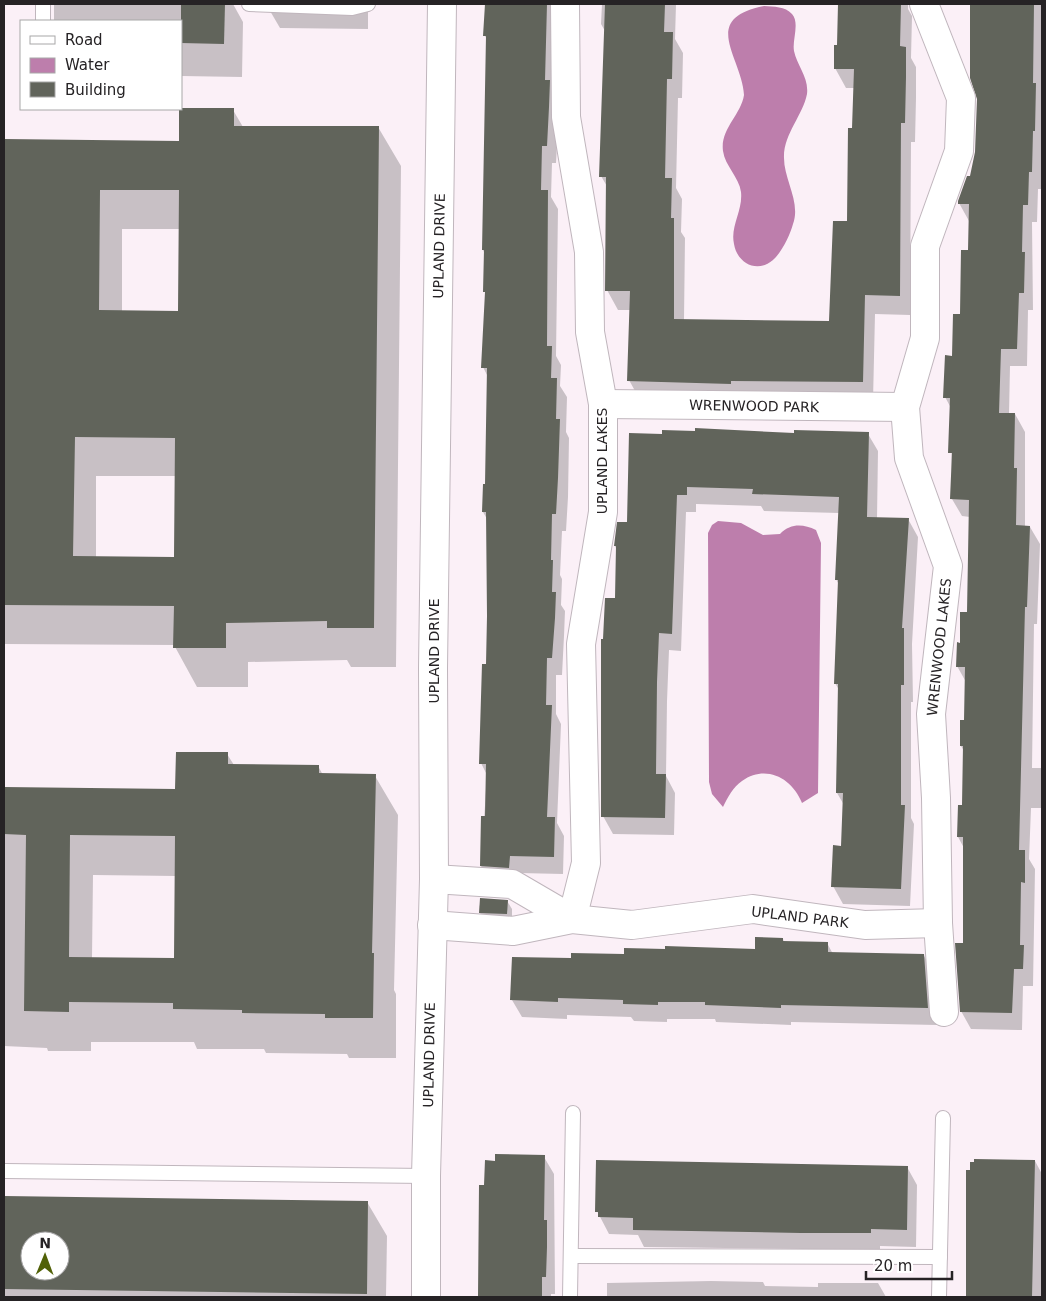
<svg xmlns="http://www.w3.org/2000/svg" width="1046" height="1301" font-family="'DejaVu Sans',sans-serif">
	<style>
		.water { fill: #bd7eac }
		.shadow { fill: #0003; fill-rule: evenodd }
		.building { fill: #61645b; fill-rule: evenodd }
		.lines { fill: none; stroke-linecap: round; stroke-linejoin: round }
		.lane-casing { stroke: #c0b6bd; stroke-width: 16 }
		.street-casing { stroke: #c0b6bd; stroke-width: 30 }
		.secondary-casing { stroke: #c0b6bd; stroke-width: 30 }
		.lane { stroke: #fff; stroke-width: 14 }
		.street { stroke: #fff; stroke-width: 28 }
		.secondary { stroke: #fff; stroke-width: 28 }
		.labels { text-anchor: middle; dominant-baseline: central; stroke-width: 5; stroke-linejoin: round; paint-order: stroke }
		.street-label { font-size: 14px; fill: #262325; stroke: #fff }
	</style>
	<rect width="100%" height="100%" fill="#fbf0f7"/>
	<g class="water">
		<path d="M764 6C774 7 785 6 792 14 800 23 792 40 794 51 797 66 809 77 807 94 803 115 783 135 784 158 784 180 801 202 793 224 790 235 782 252 773 260 757 274 737 263 734 244 730 226 743 211 741 192 739 177 725 166 723 151 720 129 741 115 744 95 742 57 699 19 764 6Z"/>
		<path d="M718 521 741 523 763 535 780 534C791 523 803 524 816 530L821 543 818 793 802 803C792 778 766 764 742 781 733 787 728 797 723 807L712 794 709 782 708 533 712 525Z"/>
	</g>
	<g class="shadow">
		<polygon points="54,4 233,4 243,22 242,77 181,76 181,21 54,21"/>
		<polygon points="266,4 368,4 368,29 280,28"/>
		<polygon points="486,4 558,4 558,126 556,163 552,163 551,197 558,209 556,356 561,365 560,386 567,397 566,432 569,438 568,497 566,531 562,531 560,575 562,579 561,605 565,611 564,636 562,675 556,675 556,714 561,724 557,823 564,836 563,874 519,873 491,883 481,866 487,775 481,763 487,665 487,519 483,512 487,485 488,377 483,367 486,295 485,254 483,250 488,41 485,36"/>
		<polygon points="602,4 676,4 675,39 683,53 682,98 678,98 676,188 682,199 681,232 685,238 684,320 830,322 848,223 853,130 854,88 846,88 835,68 838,46 839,4 908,4 908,9 912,16 911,58 916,67 916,98 915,142 911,142 910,315 875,314 873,401 640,400 629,380 631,310 618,310 607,290 608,188 601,176 605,31 601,24"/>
		<polygon points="971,4 1042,4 1041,189 1038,189 1037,222 1032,222 1033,310 1028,310 1027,366 1010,366 1009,414 1015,414 1025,432 1025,527 1030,527 1040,544 1037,624 1034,624 1032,768 1042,768 1042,808 1031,808 1029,859 1035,869 1033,986 1023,986 1022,1030 971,1029 961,1011 964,944 964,848 958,837 963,807 964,751 961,746 965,721 966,682 957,666 968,613 970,517 962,516 952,499 951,408 945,397 961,315 969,252 969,221 959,203 971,177 976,152 978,98 970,37"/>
		<path d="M233 110 243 127H378L401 166 396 667H351L347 660 248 662V687H197L174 645 4 644V140L180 142ZM122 229H180L179 312 122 311ZM96 476H176L175 558H96Z"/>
		<polygon points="631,434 868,434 878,451 877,519 908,519 918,537 912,644 913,702 911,702 911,818 914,824 910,906 843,904 833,886 842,847 844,805 837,793 839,690 835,683 839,585 836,579 839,513 764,511 761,506 696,504 696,512 686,512 681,651 669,650 667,701 666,776 675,793 674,835 613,834 603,816 605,640 616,599 617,550 615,546 628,524"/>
		<path d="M227 754 234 765 318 766 323 775 375 776 398 815 394 990 396 994V1058H349L347 1054 266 1053 264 1049H197L194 1042H91V1051H48L47 1048 4 1046V789L176 790ZM93 875 176 876 175 959 92 958Z"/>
		<polygon points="507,901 512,909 512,922 485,921 480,913"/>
		<polygon points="783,939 784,942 827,943 833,954 924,956 934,973 937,1025 791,1022 791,1025 716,1022 715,1019 667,1019 667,1022 634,1021 631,1017 567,1015 567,1019 522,1017 512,1000 572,960 756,950"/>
		<polygon points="544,1157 554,1174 555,1294 551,1294 551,1297 479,1297 481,1186 486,1186 496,1162"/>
		<polygon points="1035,1161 1042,1174 1042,1297 966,1297 968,1172"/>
		<polygon points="907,1167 917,1185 916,1247 880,1246 880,1250 644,1247 638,1235 609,1234 597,1211"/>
		<path d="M4 1197 367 1202 387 1236 386 1297H4ZM30 1241H60V1271H30Z"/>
		<polygon points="711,1281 763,1282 765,1286 818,1287 818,1283 878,1283 886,1297 607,1297 607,1283"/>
	</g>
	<g class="building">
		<polygon points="181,4 225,4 224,44 181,43"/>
		<polygon points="485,4 547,4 545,80 550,80 549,107 547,146 542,146 541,190 548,190 547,346 552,346 551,378 557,378 556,419 560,419 558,478 556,514 552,514 551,560 553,560 552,592 556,592 555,618 552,658 547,658 546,705 552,705 547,817 555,817 554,857 510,856 509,868 480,866 481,816 485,816 486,764 479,764 481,697 482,664 486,664 487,616 486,512 482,512 483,484 485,484 487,368 481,368 485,292 483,292 484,250 482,250 486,36 483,36"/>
		<polygon points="605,4 665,4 664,32 673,32 672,79 667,79 665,178 672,178 671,218 674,218 674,319 829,321 833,221 847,221 848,128 852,128 854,69 834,69 834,45 837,45 838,4 901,4 900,46 906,47 906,77 905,123 901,123 900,296 865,295 863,382 731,381 731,384 627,381 630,291 605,291 606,177 599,177"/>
		<polygon points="970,4 1034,4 1033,83 1036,83 1035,131 1033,131 1032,172 1029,172 1028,205 1023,205 1022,252 1025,252 1024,293 1019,293 1017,349 1001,349 999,413 1015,413 1014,468 1017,468 1016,525 1030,526 1027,607 1025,607 1019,850 1025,850 1025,883 1021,882 1020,945 1024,945 1023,969 1014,969 1012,1013 960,1012 955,943 963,943 963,837 957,837 958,805 962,805 963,746 960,746 960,720 964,720 965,667 956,667 957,642 960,643 960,612 967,612 969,500 950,499 952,453 948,453 950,398 943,398 945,355 952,356 953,314 960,314 961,250 968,250 969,204 958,204 958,201 967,176 970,176 975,152 977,99 970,78"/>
		<path d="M181 108H234V126H379L374 628H327V621L226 623V648H173L174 606 4 605V139L179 141V109ZM100 190H179L178 311 99 310ZM75 437 175 438 174 557 73 556Z"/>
		<polygon points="695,428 794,433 794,430 869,432 867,517 909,518 902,628 904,628 904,685 901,685 901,805 905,805 901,889 831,887 833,845 841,846 843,793 836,793 838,684 834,684 838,580 835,580 839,497 752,494 753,489 687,487 687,495 677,495 672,634 659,633 657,682 656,774 666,774 665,818 601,817 601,639 603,639 605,598 615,598 616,546 614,546 617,522 627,522 629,433 662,434 662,430 695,431"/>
		<path d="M176 752H228V764L319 765V773L376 774 372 953H374L373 1018H325V1014L242 1013V1010L173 1009V1003L69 1002V1012L24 1011 26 835 4 834V787L175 789ZM70 835 175 836 174 958 69 957Z"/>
		<polygon points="480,898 508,900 507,914 479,913"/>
		<polygon points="755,937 783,938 783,941 828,942 828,952 924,954 928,1008 781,1005 781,1008 705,1005 705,1002 658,1002 658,1005 623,1004 623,1000 558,998 558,1002 510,1000 512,957 571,958 571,953 624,954 624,948 665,949 665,946 755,949"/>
		<polygon points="495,1154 545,1155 544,1220 547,1220 547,1247 546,1277 542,1277 542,1297 478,1297 479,1185 484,1185 485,1160 495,1161"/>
		<polygon points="974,1159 1035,1160 1032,1297 966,1297 966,1170 970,1170 970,1162 974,1162"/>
		<polygon points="596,1160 908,1166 907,1230 871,1229 871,1233 801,1233 633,1230 633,1218 598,1217 598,1212 595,1212"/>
		<path d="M4 1196 368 1201 367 1294 4 1289ZM30 1241H60V1271H30Z"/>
	</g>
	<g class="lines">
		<g class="lane-casing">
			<g id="lane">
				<polyline points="249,4 352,8 368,4"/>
				<polyline points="43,21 43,4"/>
				<polyline points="5,1171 426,1176"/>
				<polyline points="571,1256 940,1257"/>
				<polyline points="570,1297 573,1113"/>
				<polyline points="939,1297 943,1118"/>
			</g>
		</g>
		<g class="street-casing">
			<g id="street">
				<polyline points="565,4 566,117 589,252 590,332 603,404 603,512 581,644 586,863 572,919"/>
				<polyline points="924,4 961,98 959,151 925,246 925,338 905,407 909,458 948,566 931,714 936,798 938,923 944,1012"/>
				<polyline points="603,404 905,407"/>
				<polyline points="434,879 512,884 572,919"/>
				<polyline points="432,925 513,931 572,919 632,925 753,909 865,925 938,923"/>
			</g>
		</g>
		<g class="secondary-casing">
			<polyline id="secondary" points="426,1297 426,1176 434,879 433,668 442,4"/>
		</g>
		<use href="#lane" class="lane"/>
		<use href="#street" class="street"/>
		<use href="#secondary" class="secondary"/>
	</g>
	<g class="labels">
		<g class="street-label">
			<text transform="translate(439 246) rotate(-89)">UPLAND DRIVE</text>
			<text transform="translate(754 406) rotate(1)">WRENWOOD PARK</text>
			<text transform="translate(602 461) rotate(-90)">UPLAND LAKES</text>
			<text transform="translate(939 647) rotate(-84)">WRENWOOD LAKES</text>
			<text transform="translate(434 651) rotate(-90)">UPLAND DRIVE</text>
			<text transform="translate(800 917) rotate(7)">UPLAND PARK</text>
			<text transform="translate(429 1055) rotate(-89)">UPLAND DRIVE</text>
		</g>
	</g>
	<rect width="1046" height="1301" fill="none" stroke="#262325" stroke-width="10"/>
	<rect x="20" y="20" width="162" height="90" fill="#ffffff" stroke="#a8a7a8"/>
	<rect x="30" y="36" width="25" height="8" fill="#ffffff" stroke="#a8a7a8"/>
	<text x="65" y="45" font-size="15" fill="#262325">Road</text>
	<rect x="30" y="58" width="25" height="15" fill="#bd7eac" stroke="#a8a7a8"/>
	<text x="65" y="70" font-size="15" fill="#262325">Water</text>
	<rect x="30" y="82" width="25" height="15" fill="#61645b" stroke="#a8a7a8"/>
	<text x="65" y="95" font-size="15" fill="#262325">Building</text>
	<g transform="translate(45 1256) rotate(1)"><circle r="24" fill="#ffffff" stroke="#a8a7a8"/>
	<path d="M0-4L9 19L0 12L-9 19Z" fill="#516107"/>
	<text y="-8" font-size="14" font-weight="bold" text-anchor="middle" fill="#262325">N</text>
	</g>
	<path d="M866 1271v8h86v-8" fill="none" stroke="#262325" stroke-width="2.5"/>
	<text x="874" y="1271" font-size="15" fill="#262325" stroke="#ffffff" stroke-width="4" paint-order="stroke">20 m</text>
</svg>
